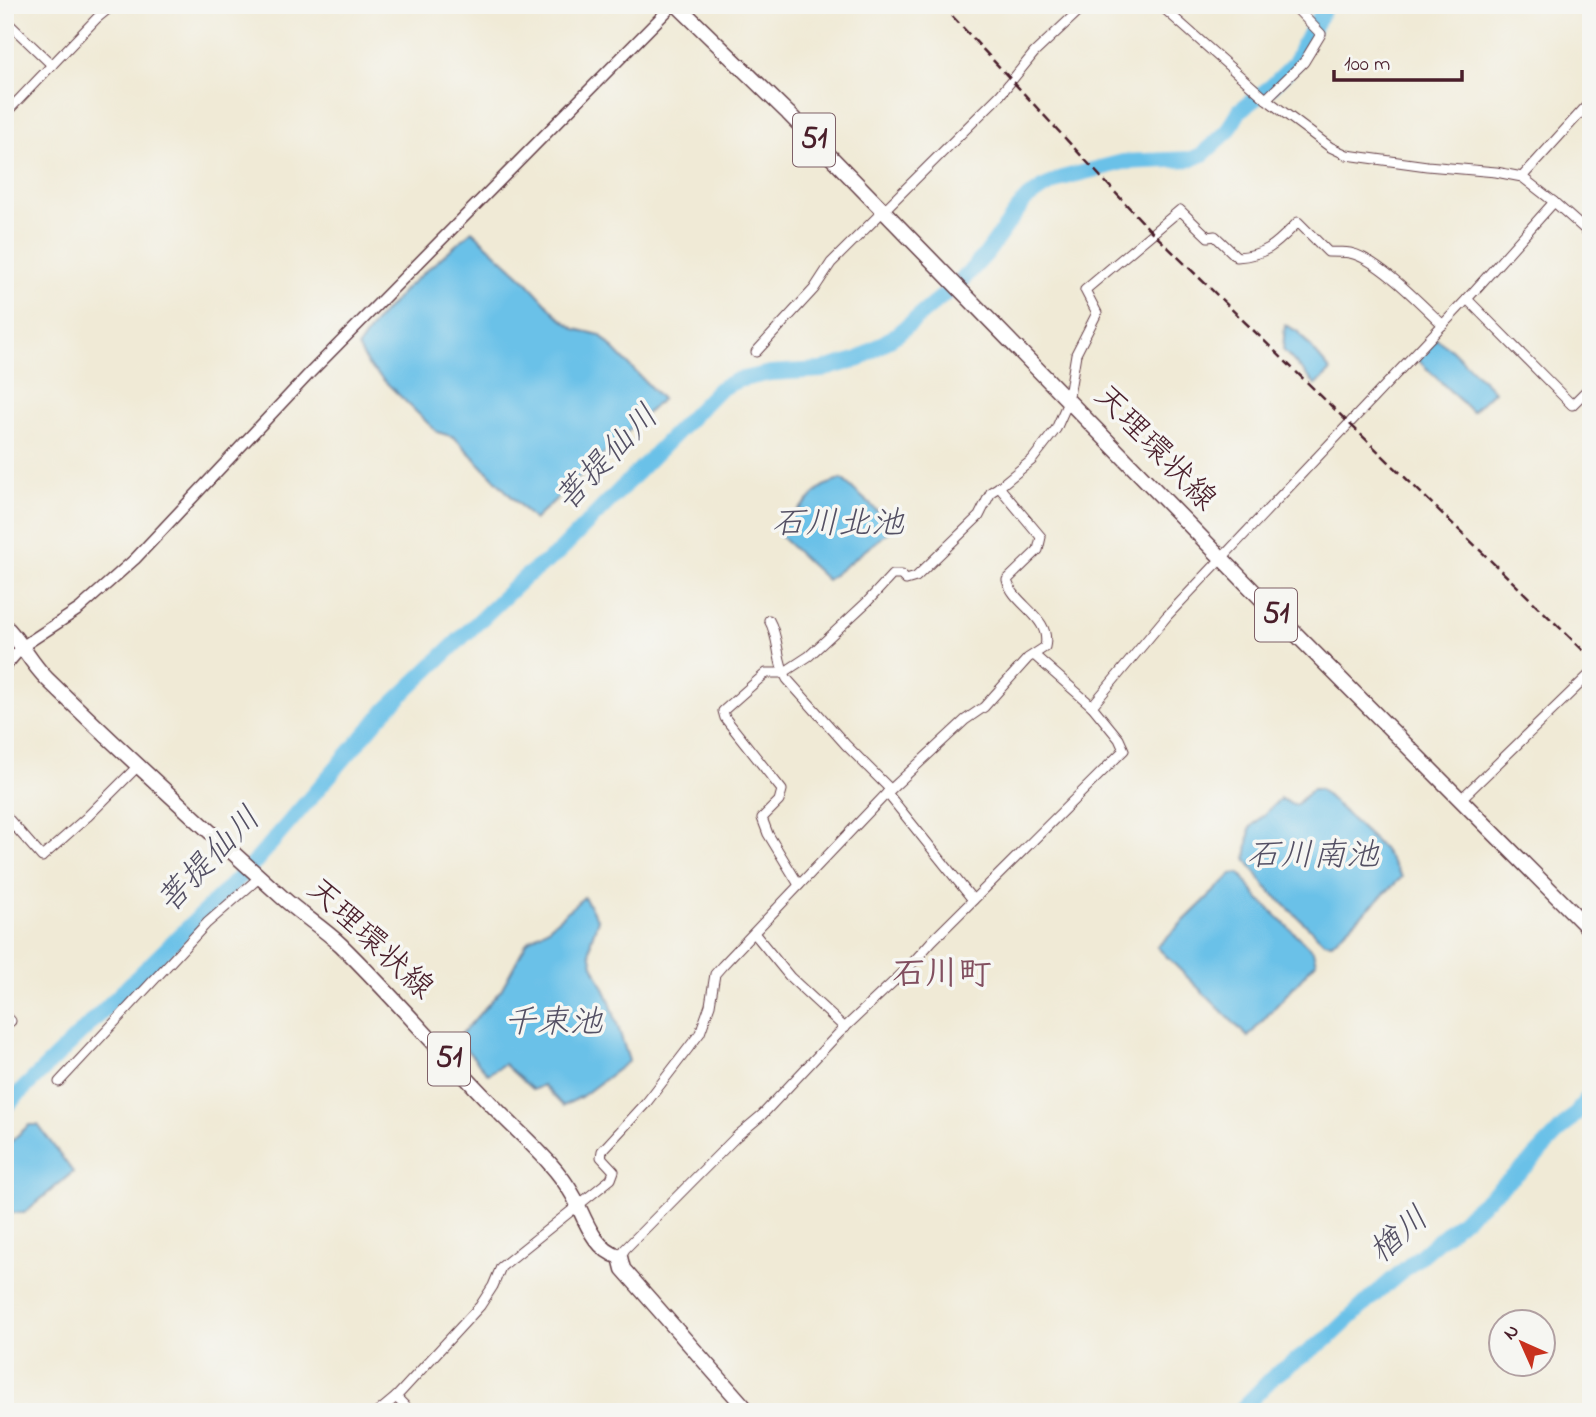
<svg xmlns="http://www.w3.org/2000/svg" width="1596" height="1417" font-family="'Indie Flower','Klee One',sans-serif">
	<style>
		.water { fill: #6bc1e8; stroke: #5a708a; stroke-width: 2 }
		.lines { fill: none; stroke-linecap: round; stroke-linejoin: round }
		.river { stroke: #6bc1e8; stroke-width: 16 }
		.minor-casing { stroke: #633d45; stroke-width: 11 }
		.tertiary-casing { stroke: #633d45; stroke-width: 13 }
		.primary-casing { stroke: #633d45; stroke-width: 17 }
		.minor { stroke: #fff; stroke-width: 9 }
		.tertiary { stroke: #fff; stroke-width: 10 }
		.primary { stroke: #fff; stroke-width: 14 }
		.rail { stroke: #4a1f2b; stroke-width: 2.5; stroke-dasharray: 10 5; stroke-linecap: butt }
		.labels { text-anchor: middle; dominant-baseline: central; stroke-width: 7; stroke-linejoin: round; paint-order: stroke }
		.shield { fill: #f6f6f2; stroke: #7e6067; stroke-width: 2 }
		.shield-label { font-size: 30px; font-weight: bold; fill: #4a1f2b }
		.street-label { font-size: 32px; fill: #4a1f2b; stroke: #f6f6f2 }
		.water-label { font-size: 33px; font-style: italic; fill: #545064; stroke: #f6f6f2 }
		.neighbourhood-label { font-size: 33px; font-weight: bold; fill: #825060; stroke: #f6f6f2 }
	</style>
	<rect width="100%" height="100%" fill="#f6f6f2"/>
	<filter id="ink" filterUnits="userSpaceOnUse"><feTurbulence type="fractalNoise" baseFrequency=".0143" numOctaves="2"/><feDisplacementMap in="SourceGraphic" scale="14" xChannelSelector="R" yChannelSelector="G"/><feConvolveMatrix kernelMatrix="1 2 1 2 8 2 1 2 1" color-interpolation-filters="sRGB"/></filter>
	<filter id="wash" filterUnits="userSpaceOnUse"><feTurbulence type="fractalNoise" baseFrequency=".00686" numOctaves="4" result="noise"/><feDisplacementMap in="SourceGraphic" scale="28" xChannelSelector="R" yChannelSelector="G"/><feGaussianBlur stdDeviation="1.57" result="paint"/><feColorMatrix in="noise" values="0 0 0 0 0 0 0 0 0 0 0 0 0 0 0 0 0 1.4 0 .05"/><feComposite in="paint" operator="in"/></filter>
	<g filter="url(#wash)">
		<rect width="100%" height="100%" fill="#f0ead6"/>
		<g class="water">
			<polygon points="472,231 524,279 559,317 575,329 600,335 662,399 534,520 454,437 437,432 368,365 358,347 377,320 406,288"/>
			<polygon points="1285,325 1297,331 1331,371 1316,385 1283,350"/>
			<polygon points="1436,339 1451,349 1494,391 1472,412 1417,359"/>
			<polygon points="842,479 895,527 827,580 779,535 780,528 823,486"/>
			<polygon points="1312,789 1320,789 1383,849 1402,877 1332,943 1324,942 1267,888 1246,859 1250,828 1280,799 1296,805"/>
			<polygon points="1240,873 1258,898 1313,951 1316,962 1248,1037 1157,947 1232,874"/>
			<polygon points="584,897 598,920 591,940 590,952 593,965 609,999 629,1061 581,1097 563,1106 543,1085 533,1090 504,1064 488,1074 457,1039 501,990 527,942 548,928"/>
			<polygon points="29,1125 38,1125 73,1172 24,1213 5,1213 5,1147"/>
		</g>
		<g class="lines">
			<g class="river">
				<polyline points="5,1107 255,862 386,710 525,577 557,554 719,389 738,380 770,373 821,370 859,359 899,333 963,279 986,254 1025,200 1041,189 1062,178 1123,162 1192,159 1203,154 1228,131 1240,110 1272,86 1295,63 1301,48 1326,5"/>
				<polyline points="1239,1412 1274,1376 1331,1336 1372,1297 1527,1165 1574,1116 1591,1093"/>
			</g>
		</g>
	</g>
	<g filter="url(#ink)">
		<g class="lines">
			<g class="minor-casing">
				<g id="minor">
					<polyline points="1160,5 1266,99 1330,147 1347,155 1427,166 1496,172 1522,177 1554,202 1591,235"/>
					<polyline points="5,20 52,65"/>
					<polyline points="1266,99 1304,62 1321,34 1293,5"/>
					<polyline points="5,114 97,18 113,5"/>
					<polyline points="1522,177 1591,101"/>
					<polyline points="1467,299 1572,405 1591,386"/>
					<polyline points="756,352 814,289 831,263 1000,95 1034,53 1085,5"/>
					<path d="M769 620C780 639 776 661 787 679L846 745 890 789"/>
					<polyline points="1034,655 1092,706"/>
					<polyline points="887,793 973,900"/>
					<polyline points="1461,799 1591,673"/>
					<polyline points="5,815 42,857 87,817 138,766"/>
					<polyline points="799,885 768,834 762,818 779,801 782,790 725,718 723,711 766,673 783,673 809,656 867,602 892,575 901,575 906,580 916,577 979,516 991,492 999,487"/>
					<polyline points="754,933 790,977 845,1028"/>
					<polyline points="5,1014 11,1021 5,1026"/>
					<polyline points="59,1082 207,923 260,877"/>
					<polyline points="620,1257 625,1249 737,1136 762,1115 839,1033 908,968 932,941 1124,750 1119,739 1092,706 1167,616 1467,299 1554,202"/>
					<polyline points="396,1397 411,1412"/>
					<path d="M378 1412 396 1397 480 1306 493 1286 501 1267 611 1179 614 1171 601 1157 602 1151 647 1102 700 1033 710 1005 715 974 722 966 887 793 965 720 984 707 1028 658 1045 647C1052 617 1013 605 1007 580L1038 550 1041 537 999 487 1032 460 1056 429 1068 402 1076 354 1097 313 1085 290 1180 210 1208 237 1215 236 1237 257C1268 255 1277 243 1298 222L1328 252C1335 252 1343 252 1350 253 1377 258 1422 305 1443 325"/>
				</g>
			</g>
			<g class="tertiary-casing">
				<polyline id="tertiary" points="5,667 23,646 79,609 135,559 308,375 673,5"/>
			</g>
			<g class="primary-casing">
				<g id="primary">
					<polyline points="677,5 788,113 1276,614 1591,931"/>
					<path d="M5 626C22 643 30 662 47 679 124 754 204 827 283 898 302 915 323 928 341 945 395 998 444 1056 497 1110 523 1137 556 1164 574 1197 585 1219 594 1250 620 1257L623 1269 749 1412"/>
				</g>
			</g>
			<use href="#minor" class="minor"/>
			<use href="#tertiary" class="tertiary"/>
			<use href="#primary" class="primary"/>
			<polyline class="rail" points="942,5 1149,229 1591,658"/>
		</g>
	</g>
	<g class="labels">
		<g class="shield">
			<rect x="793" y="113.5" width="42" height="53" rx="5"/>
			<rect x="1255" y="588.5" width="42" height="53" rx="5"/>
			<rect x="428" y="1032.5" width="42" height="53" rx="5"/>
		</g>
		<g class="shield-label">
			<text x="814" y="140">51</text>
			<text x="1276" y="615">51</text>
			<text x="449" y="1059">51</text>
		</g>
		<g class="street-label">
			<text transform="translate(1154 449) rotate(46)">天理環状線</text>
			<text transform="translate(369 940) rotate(43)">天理環状線</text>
		</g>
		<g class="water-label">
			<text transform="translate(608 459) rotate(-46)">菩提仙川</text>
			<text x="838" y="525">石川北池</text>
			<text x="1313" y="857">石川南池</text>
			<text transform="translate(210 861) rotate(-46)">菩提仙川</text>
			<text x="553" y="1024">千束池</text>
			<text transform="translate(1400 1236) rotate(-41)">楢川</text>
		</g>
		<g class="neighbourhood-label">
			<text x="942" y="976">石川町</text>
		</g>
	</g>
	<rect width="1596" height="1417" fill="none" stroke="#f6f6f2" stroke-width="28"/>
	<g transform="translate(1522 1343) rotate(315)"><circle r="33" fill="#f6f6f2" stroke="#b1a0a2" stroke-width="2"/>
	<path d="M0-5L12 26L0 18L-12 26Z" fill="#c8321e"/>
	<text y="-10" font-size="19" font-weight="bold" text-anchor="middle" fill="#4a1f2b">N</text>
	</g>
	<path d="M1334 70v10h128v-10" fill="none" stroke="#4a1f2b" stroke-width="3.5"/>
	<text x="1344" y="70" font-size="21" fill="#4a1f2b" stroke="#f6f6f2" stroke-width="5" paint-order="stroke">100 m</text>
</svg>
